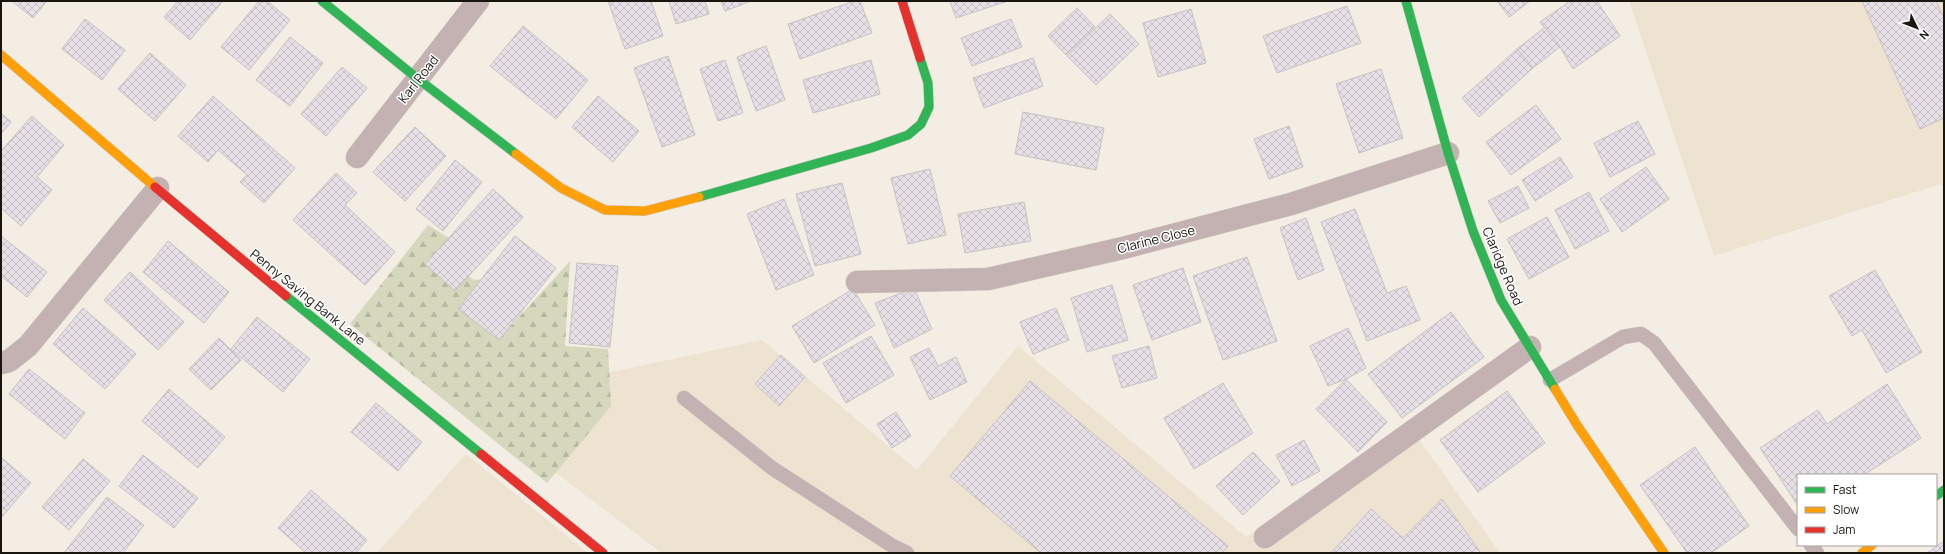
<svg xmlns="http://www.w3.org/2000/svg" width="1945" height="554" font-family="Manrope,sans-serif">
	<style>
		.built { fill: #eee2d1 }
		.forest { fill: url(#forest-firs) }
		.building { fill: url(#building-cross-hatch); stroke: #c6c2c0 }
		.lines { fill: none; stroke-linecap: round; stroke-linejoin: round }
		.lane-casing { stroke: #cfcac3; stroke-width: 15 }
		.street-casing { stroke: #cfcac3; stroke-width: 23 }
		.fast-casing { stroke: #cfcac3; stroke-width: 10 }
		.slow-casing { stroke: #cfcac3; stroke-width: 10 }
		.jam-casing { stroke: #cfcac3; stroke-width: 10 }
		.lane { stroke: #c3b2b1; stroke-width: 14 }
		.street { stroke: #c3b2b1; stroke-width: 22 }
		.fast { stroke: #30b455; stroke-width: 9 }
		.slow { stroke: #ff9f0a; stroke-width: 9 }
		.jam { stroke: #e5322d; stroke-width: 9 }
		.labels { text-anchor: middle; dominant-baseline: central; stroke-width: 3; stroke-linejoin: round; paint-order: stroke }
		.street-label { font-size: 13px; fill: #19150f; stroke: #fff }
	</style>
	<defs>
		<pattern id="forest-firs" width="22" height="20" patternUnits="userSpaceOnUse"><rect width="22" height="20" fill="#d6d8bd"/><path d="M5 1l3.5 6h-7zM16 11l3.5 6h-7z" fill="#b7b8a1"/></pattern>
		<pattern id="building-cross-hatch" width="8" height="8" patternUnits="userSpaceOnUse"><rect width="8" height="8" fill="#e7e0e6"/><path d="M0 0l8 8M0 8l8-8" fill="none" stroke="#c6bfc4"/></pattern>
	</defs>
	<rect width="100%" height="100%" fill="#f4ede3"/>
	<g class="built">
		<polygon points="1629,1 1944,1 1944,189 1941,184 1714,256"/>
		<polygon points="762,340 917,470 1018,346 1246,537 1408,424 1500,553 662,553 552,470 593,376"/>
		<polygon points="466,454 588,553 377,553"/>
	</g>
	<polygon class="forest" points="428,225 454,241 454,266 474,280 497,278 507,330 570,261 565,346 608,349 611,406 547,483 350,324"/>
	<g class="building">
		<polygon points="12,1 47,1 33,18"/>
		<polygon points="178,1 223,1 190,40 164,17"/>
		<polygon points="259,1 267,1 290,20 249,70 221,47"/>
		<polygon points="608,1 651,1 663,36 625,49"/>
		<polygon points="669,1 705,1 709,14 676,24"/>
		<polygon points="721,1 751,1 725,11"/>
		<polygon points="854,1 860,1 872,33 800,59 788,24"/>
		<polygon points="950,1 1008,1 956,18"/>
		<polygon points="1497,1 1530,1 1509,17"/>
		<polygon points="1570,1 1597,1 1620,36 1573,69 1560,47 1540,22"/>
		<polygon points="1862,1 1936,1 1944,18 1944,118 1920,129"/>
		<polygon points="1347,6 1361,43 1277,73 1263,36"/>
		<polygon points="1077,8 1095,27 1066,55 1048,36"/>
		<polygon points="1191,9 1206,63 1158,77 1143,23"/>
		<polygon points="1110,14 1139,44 1096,85 1067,56"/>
		<polygon points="85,19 125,50 102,80 62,49"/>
		<polygon points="1011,19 1022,47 972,66 961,38"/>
		<polygon points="523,26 588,80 556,119 490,66"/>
		<polygon points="1545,27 1560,47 1533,68 1517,49"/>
		<polygon points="290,37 323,63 290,106 256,80"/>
		<polygon points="766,46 785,100 756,111 737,57"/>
		<polygon points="1517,49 1533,68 1502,96 1486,77"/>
		<polygon points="150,53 186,85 155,121 118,89"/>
		<polygon points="668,56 695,135 662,147 634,68"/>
		<polygon points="1033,58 1043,86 984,108 973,78"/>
		<polygon points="725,60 743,113 718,121 700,69"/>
		<polygon points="871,60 880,94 813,113 803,80"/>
		<polygon points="342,67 367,88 326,136 301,114"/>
		<polygon points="1381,69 1403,138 1359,153 1336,84"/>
		<polygon points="1486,77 1502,96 1479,117 1462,98"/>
		<polygon points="213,96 295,168 264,203 240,182 247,175 218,150 208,162 178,136"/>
		<polygon points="598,96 639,131 613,162 572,127"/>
		<polygon points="1536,105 1561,139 1511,175 1486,142"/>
		<polygon points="1023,112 1104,128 1096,170 1015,154"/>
		<polygon points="1,113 11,122 1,134"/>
		<polygon points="32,116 64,145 37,177 52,190 21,226 1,208 1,151"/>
		<polygon points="1638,121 1655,154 1610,177 1594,143"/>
		<polygon points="1289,126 1303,167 1269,179 1254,139"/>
		<polygon points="415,127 446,156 405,201 373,172"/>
		<polygon points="1560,157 1573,177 1535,201 1522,180"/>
		<polygon points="455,160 482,182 443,231 416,209"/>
		<polygon points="1646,167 1669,199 1622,232 1600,199"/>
		<polygon points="930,169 946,235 908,244 891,178"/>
		<polygon points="336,173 357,193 345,205 395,252 365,285 293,220"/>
		<polygon points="842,183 861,254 815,266 796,194"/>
		<polygon points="1518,186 1529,208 1500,223 1488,201"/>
		<polygon points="493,189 523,217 455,291 425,264"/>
		<polygon points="1589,192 1609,231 1575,249 1555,210"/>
		<polygon points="784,199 814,275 776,290 747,214"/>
		<polygon points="1024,202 1031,241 965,253 958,214"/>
		<polygon points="1355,209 1387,293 1406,286 1420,320 1367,341 1321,222"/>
		<polygon points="1547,217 1569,257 1529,279 1507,239"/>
		<polygon points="1306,218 1324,270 1298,280 1280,228"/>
		<polygon points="1,236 47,272 27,297 1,276"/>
		<polygon points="515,236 556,268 499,340 458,309"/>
		<polygon points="168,241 229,292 204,323 143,272"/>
		<polygon points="1247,257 1277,341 1223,360 1193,276"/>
		<polygon points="577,263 618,266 610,347 569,343"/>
		<polygon points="1183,268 1201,322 1152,340 1133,285"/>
		<polygon points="1875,270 1922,352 1886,373 1862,330 1852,336 1829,296"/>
		<polygon points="130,272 184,322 158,350 104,300"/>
		<polygon points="1112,285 1128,340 1087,352 1071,298"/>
		<polygon points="914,288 932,329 894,348 875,303"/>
		<polygon points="853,289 875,325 814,363 792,326"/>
		<polygon points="83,308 136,354 105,389 53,344"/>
		<polygon points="1056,308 1069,340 1033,354 1020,322"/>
		<polygon points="1451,312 1484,357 1402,418 1368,374"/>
		<polygon points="257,317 310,359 283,392 231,349"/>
		<polygon points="1348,328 1366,368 1346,379 1328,386 1310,346"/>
		<polygon points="871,336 894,375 846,403 823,363"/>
		<polygon points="219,338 241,360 211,390 189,369"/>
		<polygon points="1149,346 1157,378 1122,388 1112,356"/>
		<polygon points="929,348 938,366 956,357 967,382 930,400 910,357"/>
		<polygon points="781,355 805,377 779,406 755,384"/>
		<polygon points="29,369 85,413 65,439 9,394"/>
		<polygon points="1346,379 1387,422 1358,452 1316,409"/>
		<polygon points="1030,381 1228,546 1222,553 1041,553 950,476"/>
		<polygon points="1223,383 1253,433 1194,469 1164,418"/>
		<polygon points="1887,384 1921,438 1864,475 1798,475 1798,506 1760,448 1818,410 1827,424"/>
		<polygon points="169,389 225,437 198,468 142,421"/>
		<polygon points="1507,391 1545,443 1478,492 1440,440"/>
		<polygon points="376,403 422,442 398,471 351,432"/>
		<polygon points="896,412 911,436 892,448 877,424"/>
		<polygon points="1304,440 1320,471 1292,486 1276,455"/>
		<polygon points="1695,447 1749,526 1711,553 1687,553 1640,485"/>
		<polygon points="1253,452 1280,481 1243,515 1216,486"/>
		<polygon points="143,455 198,498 174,528 119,486"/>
		<polygon points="1,457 31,483 1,518"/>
		<polygon points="83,459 110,481 69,530 42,507"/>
		<polygon points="311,490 367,540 356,553 306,553 278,528"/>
		<polygon points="107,497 144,525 123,553 64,553"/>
		<polygon points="1442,499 1481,553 1331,553 1371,509 1403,538"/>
		<polygon points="1944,541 1944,553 1927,553"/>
	</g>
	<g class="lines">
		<g class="lane-casing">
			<g id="lane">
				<polyline points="1550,380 1623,337 1641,334 1654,343 1798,529"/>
				<polyline points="684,398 772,468 891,545 907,553"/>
				<polyline points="1811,545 1817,553"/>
			</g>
		</g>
		<g class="street-casing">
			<g id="street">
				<polyline points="357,157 478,1"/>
				<polyline points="857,282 988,279 1123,248 1291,204 1448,153"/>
				<polyline points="1,363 9,361 28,346 158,188"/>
				<polyline points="1265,537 1530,347"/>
			</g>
		</g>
		<g class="fast-casing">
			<g id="fast">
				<polyline points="322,1 418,79 516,154"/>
				<polyline points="1406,1 1448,153 1473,231 1501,300 1555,389"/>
				<polyline points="699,197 871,148 908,135 921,124 929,107 928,83 920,58"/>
				<polyline points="286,296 481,454"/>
				<polyline points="1936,496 1944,490"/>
			</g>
		</g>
		<g class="slow-casing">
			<g id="slow">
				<polyline points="1,55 155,187"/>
				<polyline points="516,154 561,188 605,210 645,211 699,197"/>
				<polyline points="1555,389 1577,425 1664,553"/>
				<polyline points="1862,553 1872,545"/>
			</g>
		</g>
		<g class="jam-casing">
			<g id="jam">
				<polyline points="902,1 920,58"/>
				<polyline points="155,187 286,296"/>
				<polyline points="481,454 603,553"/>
			</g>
		</g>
		<use href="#lane" class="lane"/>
		<use href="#street" class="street"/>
		<use href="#fast" class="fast"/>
		<use href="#slow" class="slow"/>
		<use href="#jam" class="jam"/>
	</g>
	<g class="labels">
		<g class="street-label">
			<text transform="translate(418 79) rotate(-52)">Karl Road</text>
			<text transform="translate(1156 239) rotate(-14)">Clarine Close</text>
			<text transform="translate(1503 266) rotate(67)">Claridge Road</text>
			<text transform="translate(308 297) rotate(39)">Penny Saving Bank Lane</text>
		</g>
	</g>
	<rect width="1945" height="554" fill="none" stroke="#19150f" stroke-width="4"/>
	<rect x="1797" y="474" width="140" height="72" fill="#ffffff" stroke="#a3a19f"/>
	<rect x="1805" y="487" width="20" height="6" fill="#30b455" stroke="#a3a19f"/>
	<text x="1833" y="494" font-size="12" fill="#19150f">Fast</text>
	<rect x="1805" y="507" width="20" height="6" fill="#ff9f0a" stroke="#a3a19f"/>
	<text x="1833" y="514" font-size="12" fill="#19150f">Slow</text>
	<rect x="1805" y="527" width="20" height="6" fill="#e5322d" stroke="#a3a19f"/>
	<text x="1833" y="534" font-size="12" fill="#19150f">Jam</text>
	<g transform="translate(1917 28) rotate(133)" stroke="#ffffff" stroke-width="3" paint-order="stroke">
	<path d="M0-3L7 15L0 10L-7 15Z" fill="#19150f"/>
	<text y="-6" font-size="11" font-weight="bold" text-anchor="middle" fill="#19150f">N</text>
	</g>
</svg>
